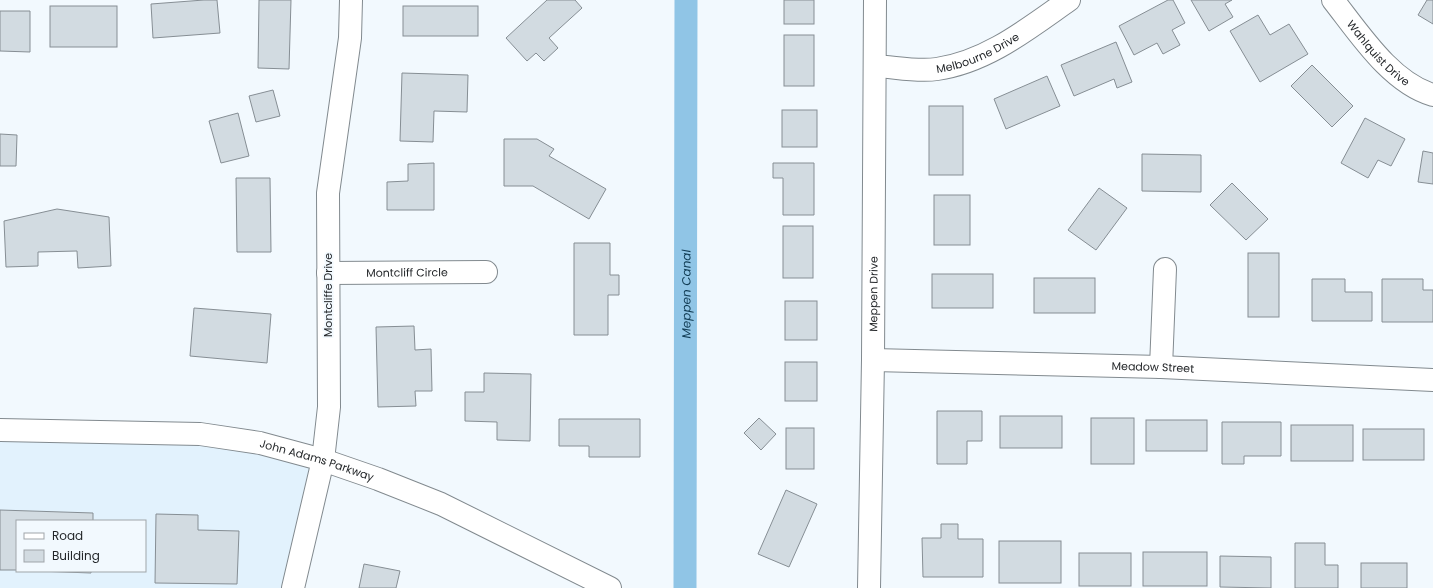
<svg xmlns="http://www.w3.org/2000/svg" width="1433" height="588" font-family="Poppins,sans-serif">
	<style>
		.built { fill: #e2f2fd; fill-rule: evenodd }
		.lines { fill: none; stroke-linecap: round; stroke-linejoin: round }
		.canal { stroke: #90c5e6; stroke-width: 23 }
		.building { fill: #d2dbe1; stroke: #868e94 }
		.minor-casing { stroke: #828a8f; stroke-width: 24 }
		.tertiary-casing { stroke: #828a8f; stroke-width: 24 }
		.minor { stroke: #fff; stroke-width: 22 }
		.tertiary { stroke: #fff; stroke-width: 22 }
		.labels { text-anchor: middle; dominant-baseline: central; stroke-width: 3.5; stroke-linejoin: round; paint-order: stroke }
		.street-label { font-size: 11px; fill: #232629; stroke: #f2f9fe }
		.water-label { font-size: 12px; font-style: italic; fill: #113c54; stroke: #f2f9fe }
	</style>
	<rect width="100%" height="100%" fill="#f2f9fe"/>
	<path class="built" d="M0 430 200 434 323 460 293 588H0ZM17 521H145V571H17Z"/>
	<g class="lines">
		<path class="canal" id="s1" d="M685 588 686 0"/>
	</g>
	<g class="building">
		<polygon points="204,0 217,0 220,33 153,38 151,4"/>
		<polygon points="259,0 291,0 289,69 258,68"/>
		<polygon points="547,0 575,0 582,8 549,38 558,48 544,61 536,53 527,61 506,38"/>
		<rect x="784" y="0" width="30" height="24"/>
		<polygon points="1168,0 1173,0 1185,23 1172,30 1180,45 1163,54 1157,43 1134,55 1119,26"/>
		<polygon points="1191,0 1232,0 1225,4 1233,17 1209,31"/>
		<polygon points="1427,0 1433,0 1433,24 1418,15"/>
		<rect x="50" y="6" width="67" height="41"/>
		<rect x="403" y="6" width="75" height="30"/>
		<polygon points="0,11 30,11 30,52 0,51"/>
		<polygon points="1258,15 1270,35 1289,24 1308,54 1260,82 1230,31"/>
		<rect x="784" y="35" width="30" height="51"/>
		<polygon points="1116,42 1132,82 1117,88 1114,79 1074,96 1061,65"/>
		<polygon points="1312,65 1353,106 1332,127 1291,86"/>
		<polygon points="402,73 468,75 467,112 434,111 433,142 400,141"/>
		<polygon points="1047,76 1060,106 1006,129 994,99"/>
		<polygon points="273,90 280,116 256,122 249,96"/>
		<rect x="929" y="106" width="34" height="69"/>
		<rect x="782" y="110" width="35" height="37"/>
		<polygon points="238,113 249,156 221,163 209,121"/>
		<polygon points="1365,118 1405,139 1391,166 1378,160 1368,178 1341,163"/>
		<polygon points="0,134 17,135 16,166 0,166"/>
		<polygon points="504,139 537,139 554,149 549,156 606,189 589,219 533,186 504,186"/>
		<polygon points="1423,151 1433,153 1433,184 1418,182"/>
		<polygon points="1142,154 1201,155 1201,192 1142,191"/>
		<polygon points="434,163 434,210 387,210 387,182 408,181 408,164"/>
		<polygon points="773,163 814,163 814,215 783,215 783,178 773,178"/>
		<polygon points="236,178 270,178 271,252 237,252"/>
		<polygon points="1232,183 1268,219 1246,240 1210,205"/>
		<polygon points="1099,188 1127,208 1096,250 1068,230"/>
		<rect x="934" y="195" width="36" height="50"/>
		<polygon points="57,209 109,217 111,266 78,268 77,251 38,252 38,266 6,267 4,221"/>
		<rect x="783" y="226" width="30" height="52"/>
		<polygon points="574,243 610,243 610,275 619,275 619,295 608,295 608,335 574,335"/>
		<rect x="1248" y="253" width="31" height="64"/>
		<rect x="932" y="274" width="61" height="34"/>
		<rect x="1034" y="278" width="61" height="35"/>
		<polygon points="1312,279 1345,279 1345,292 1372,292 1372,321 1312,321"/>
		<polygon points="1382,279 1423,279 1423,290 1433,290 1433,322 1382,322"/>
		<rect x="785" y="301" width="32" height="39"/>
		<polygon points="194,308 271,314 267,363 190,356"/>
		<polygon points="414,326 415,350 431,349 432,391 415,391 416,406 378,407 376,327"/>
		<rect x="785" y="362" width="32" height="39"/>
		<polygon points="484,373 531,374 530,441 497,440 497,422 465,421 465,392 484,392"/>
		<polygon points="937,411 982,411 982,441 967,441 967,464 937,464"/>
		<rect x="1000" y="416" width="62" height="32"/>
		<polygon points="759,418 776,434 761,450 744,433"/>
		<rect x="1091" y="418" width="43" height="46"/>
		<polygon points="559,419 640,419 640,457 589,457 589,446 559,446"/>
		<rect x="1146" y="420" width="61" height="31"/>
		<polygon points="1222,422 1281,422 1281,456 1244,456 1244,464 1222,464"/>
		<rect x="1291" y="425" width="62" height="36"/>
		<rect x="786" y="428" width="28" height="41"/>
		<rect x="1363" y="429" width="61" height="31"/>
		<polygon points="786,490 817,504 789,567 758,554"/>
		<polygon points="0,510 93,513 93,521 17,521 17,570 0,570"/>
		<polygon points="156,514 198,515 198,530 239,531 237,584 155,583"/>
		<polygon points="941,524 958,524 958,539 983,539 983,577 923,577 922,538 941,538"/>
		<rect x="999" y="541" width="62" height="42"/>
		<polygon points="1295,543 1325,543 1325,565 1338,565 1338,588 1295,588"/>
		<rect x="1143" y="552" width="64" height="34"/>
		<rect x="1079" y="553" width="52" height="33"/>
		<polygon points="1220,556 1271,557 1271,588 1220,587"/>
		<rect x="1361" y="563" width="46" height="25"/>
		<polygon points="364,564 400,571 396,588 359,588"/>
		<polygon points="38,571 91,571 91,573"/>
	</g>
	<g class="lines">
		<g class="minor-casing">
			<g id="minor">
				<path id="s2" d="M1333 0C1359 33 1391 83 1433 95"/>
				<path id="s3" d="M875 66C895 67 917 72 937 69 987 62 1029 28 1069 0"/>
				<path id="s4" d="M328 273 486 272"/>
				<path id="s5" d="M873 360 1161 367 1433 380"/>
				<polyline points="1161,367 1165,269"/>
				<polyline points="293,588 323,460 329,407 328,193 350,38 351,0"/>
				<path id="s6" d="M869 588 873 360 875 0"/>
			</g>
		</g>
		<g class="tertiary-casing">
			<g id="tertiary">
				<path id="s7" d="M0 430 200 434 260 443 323 460 378 479 441 504 610 588"/>
			</g>
		</g>
		<use href="#minor" class="minor"/>
		<use href="#tertiary" class="tertiary"/>
	</g>
	<g class="labels">
		<g class="street-label">
			<text stroke="none"><textPath href="#s3" startOffset="106">Melbourne Drive</textPath></text>
			<text stroke="none"><textPath href="#s2" startOffset="70">Wahlquist Drive</textPath></text>
			<text stroke="none"><textPath href="#s4" startOffset="79">Montcliff Circle</textPath></text>
			<text stroke="none"><textPath href="#s6" startOffset="294">Meppen Drive</textPath></text>
			<text transform="translate(328 295) rotate(-90)">Montcliffe Drive</text>
			<text stroke="none"><textPath href="#s5" startOffset="280">Meadow Street</textPath></text>
			<text stroke="none"><textPath href="#s7" startOffset="320">John Adams Parkway</textPath></text>
		</g>
		<g class="water-label">
			<text stroke="none"><textPath href="#s1" startOffset="294">Meppen Canal</textPath></text>
		</g>
	</g>
	<rect x="16" y="520" width="130" height="52" fill="#f2f9fe" stroke="#9fa5a9"/>
	<rect x="24" y="533" width="20" height="6" fill="#ffffff" stroke="#9fa5a9"/>
	<text x="52" y="540" font-size="12" fill="#232629">Road</text>
	<rect x="24" y="550" width="20" height="12" fill="#d2dbe1" stroke="#9fa5a9"/>
	<text x="52" y="560" font-size="12" fill="#232629">Building</text>
</svg>
